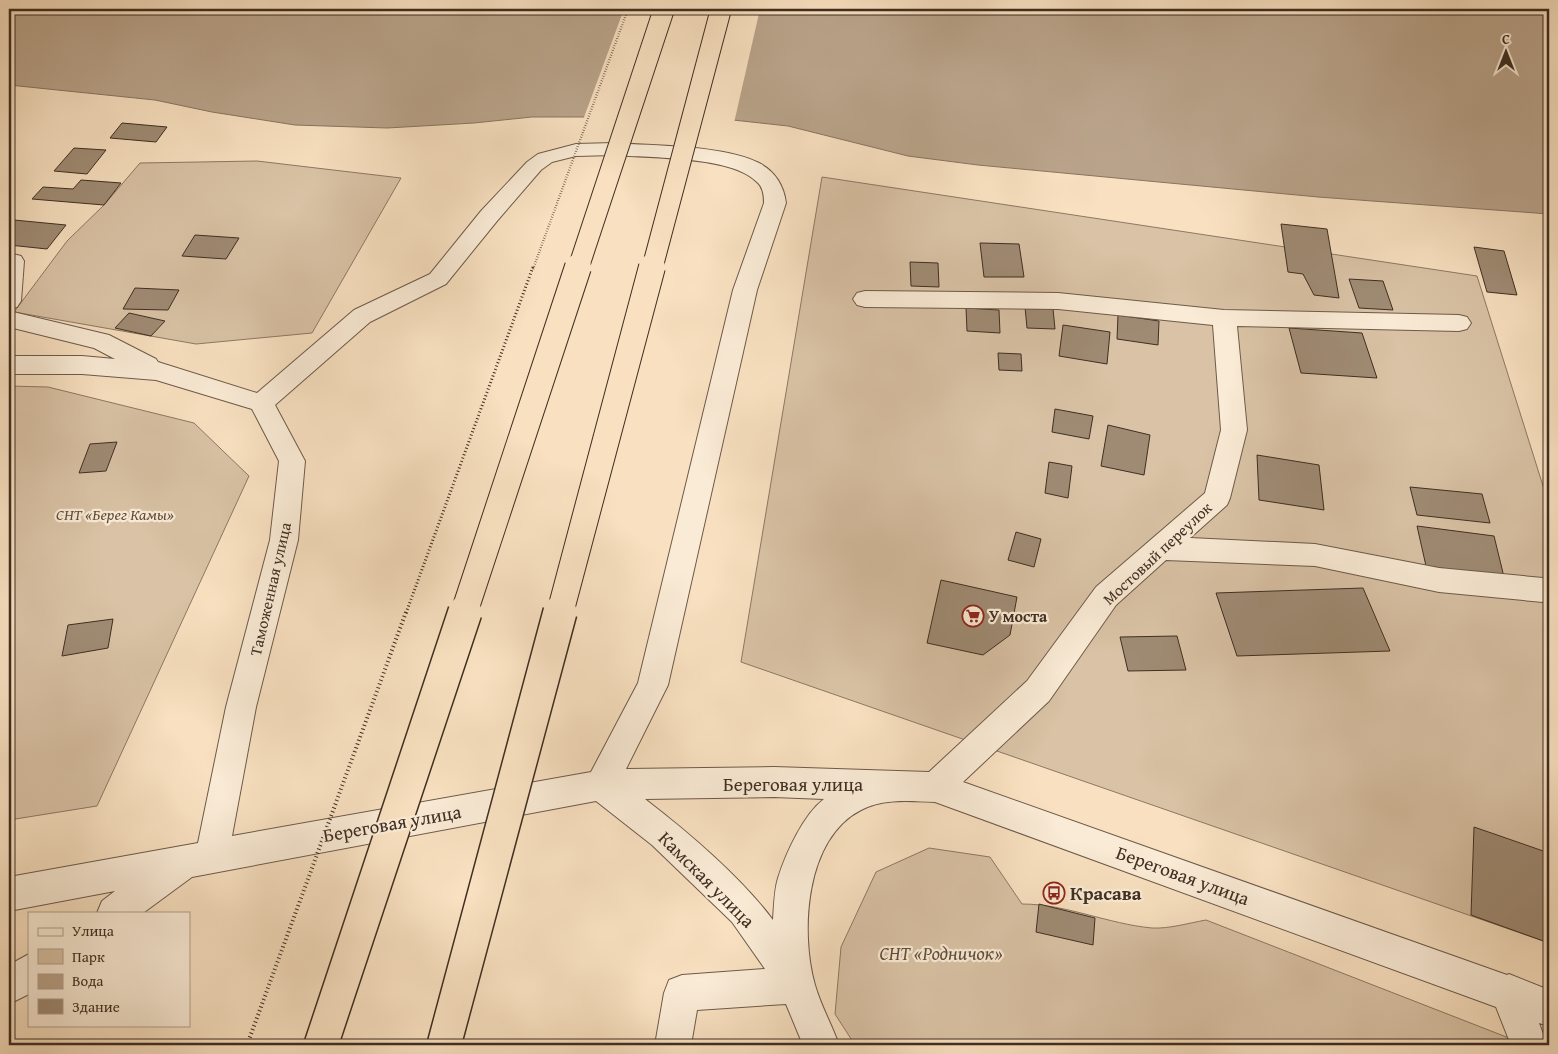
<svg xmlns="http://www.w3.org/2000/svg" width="1558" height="1054" font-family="'Gentium Book Plus',serif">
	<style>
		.green { fill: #d9c2a5; stroke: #8c7864 }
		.water { fill: #b9a38a; stroke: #887460 }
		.pier { fill: #f8e0c0 }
		.building { fill: #9f8b74; stroke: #3f2e22 }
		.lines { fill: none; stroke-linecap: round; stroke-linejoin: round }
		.minor-casing { stroke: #6d5a4a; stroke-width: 2 }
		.minor { fill: #faebd6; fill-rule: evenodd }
		.highway-bridge-far2-casing { stroke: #3f2e22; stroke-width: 22; stroke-linecap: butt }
		.highway-bridge-far1-casing { stroke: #3f2e22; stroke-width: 28; stroke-linecap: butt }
		.highway-bridge-casing { stroke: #3f2e22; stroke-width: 36; stroke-linecap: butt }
		.path-bridge-far2 { stroke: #3f2e22; stroke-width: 2.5; stroke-dasharray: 0.5 2; stroke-linecap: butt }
		.path-bridge-far1 { stroke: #3f2e22; stroke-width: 3; stroke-dasharray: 1 2.5; stroke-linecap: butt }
		.path-bridge { stroke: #3f2e22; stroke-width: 4; stroke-dasharray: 1 3; stroke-linecap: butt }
		.highway-bridge-far2 { stroke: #f8e0c0; stroke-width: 20 }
		.highway-bridge-far1 { stroke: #f8e0c0; stroke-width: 26 }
		.highway-bridge { stroke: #f8e0c0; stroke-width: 33 }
		.labels { text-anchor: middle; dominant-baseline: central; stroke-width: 4.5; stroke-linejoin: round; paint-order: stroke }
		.park-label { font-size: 16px; font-style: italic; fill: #5e4c3c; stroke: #faebd6 }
		.street-label { font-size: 16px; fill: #3f2e22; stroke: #faebd6 }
		.poi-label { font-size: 16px; font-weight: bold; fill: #3f2e22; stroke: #faebd6; text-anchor: start }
		.near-street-label { font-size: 19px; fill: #3f2e22; stroke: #faebd6 }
		.near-poi-label { font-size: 19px; font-weight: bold; fill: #3f2e22; stroke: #faebd6; text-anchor: start }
		.near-park-label { font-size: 19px; font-style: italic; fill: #5e4c3c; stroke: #faebd6 }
	</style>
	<rect width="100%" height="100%" fill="#f8e0c0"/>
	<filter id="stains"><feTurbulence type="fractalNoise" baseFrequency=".004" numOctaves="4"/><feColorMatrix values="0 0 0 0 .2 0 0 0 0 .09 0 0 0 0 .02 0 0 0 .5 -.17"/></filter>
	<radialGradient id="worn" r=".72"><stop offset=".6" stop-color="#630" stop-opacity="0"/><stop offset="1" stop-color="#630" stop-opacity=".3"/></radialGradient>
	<g class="green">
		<polygon points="257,161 401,178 312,333 196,344 14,312 67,241 104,205 140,163"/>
		<polygon points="822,177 1477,276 1549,505 1549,943 741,662"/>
		<polygon points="9,386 48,387 194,423 249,476 97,806 9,820"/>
		<path d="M929 848 990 857 1022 904C1066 904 1108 924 1152 928 1169 929 1189 923 1206 920L1527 1045H855L835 1014 841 947 876 872Z"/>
	</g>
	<polygon class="water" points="9,9 1549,9 1549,214 1318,197 978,165 908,156 788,126 733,120 624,117 532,117 474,123 387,128 295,125 212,112 155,100 9,85"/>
	<polygon class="pier" points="624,9 760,9 734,123 583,120"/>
	<g class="building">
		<polygon points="122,123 167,127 156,142 110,138"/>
		<polygon points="74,148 106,150 87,174 54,171"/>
		<polygon points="81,180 121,183 104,205 32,199 43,187 73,189"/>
		<polygon points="14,220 66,225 47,249 9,245 9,226"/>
		<polygon points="1281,224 1327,229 1339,298 1314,295 1303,274 1288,272"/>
		<polygon points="195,235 239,238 226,259 182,256"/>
		<polygon points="980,243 1019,244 1024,277 984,277"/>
		<polygon points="1474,247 1504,251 1517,295 1487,292"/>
		<polygon points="910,262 938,263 939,287 911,286"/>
		<polygon points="1349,279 1383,281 1393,310 1359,308"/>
		<polygon points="135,288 179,290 168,310 123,309"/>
		<polygon points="1025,307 1053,309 1055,329 1027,328"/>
		<polygon points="966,308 999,310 1000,333 967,331"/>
		<polygon points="129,313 165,321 151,336 115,328"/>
		<polygon points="1118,315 1159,321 1158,345 1117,339"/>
		<polygon points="1063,325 1110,332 1107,364 1059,356"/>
		<polygon points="1289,328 1362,333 1377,378 1301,373"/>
		<polygon points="998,353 1021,354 1022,371 999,370"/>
		<polygon points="1055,409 1093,416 1089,439 1052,432"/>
		<polygon points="1108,425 1150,435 1144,475 1101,466"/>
		<polygon points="117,442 106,471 79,473 90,444"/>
		<polygon points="1257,455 1319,465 1324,510 1259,500"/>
		<polygon points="1049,462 1072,466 1068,498 1045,493"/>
		<polygon points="1410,487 1482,494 1490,523 1417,515"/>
		<polygon points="1417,526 1494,536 1504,577 1426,566"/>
		<polygon points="1016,532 1041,539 1034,567 1008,560"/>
		<polygon points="941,580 1017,597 1010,635 983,655 927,643"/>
		<polygon points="1363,588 1390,651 1237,656 1216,593"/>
		<polygon points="113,619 108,648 62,656 68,625"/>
		<polygon points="1177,636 1186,670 1128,671 1120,637"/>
		<polygon points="1474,827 1549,853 1549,943 1471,915"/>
		<polygon points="1039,904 1095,918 1093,945 1036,932"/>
	</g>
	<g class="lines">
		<g class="minor-casing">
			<g id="minor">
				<path d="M614 143C654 146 724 145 759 163 775 171 784 186 786 203L757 290 668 685 626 769 774 767 929 772 1027 681 1096 587 1205 493 1221 430 1213 325 1058 309 865 307 857 305 853 299 857 293 865 291 1058 293 1224 310 1459 315 1467 317 1471 323 1467 329 1459 331 1237 326 1247 430 1230 498 1227 505 1190 538 1315 544 1439 568 1543 578 1549 580V600L1543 602 1439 592 1315 566 1166 560 1116 605 1049 701 963 782 1507 975 1509 974 1549 990V1026L1539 1023 1547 1045H1511L1496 1007 935 802C909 801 884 798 861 810 805 838 800 933 815 985 821 1006 832 1025 839 1045H803L786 1004 697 1010 691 1045H655L664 993 669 980 682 975 765 969 732 922 652 845 596 801 192 877 143 913H97L102 901 115 891 9 911V877L198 843 226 707 270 540 279 461 252 409 156 380 82 374H9V356H82L115 359 94 348 9 327V311L109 335 156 359 158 362 257 393 354 310 430 274 481 211 527 162 538 154 576 144ZM614 155C650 158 732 156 757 182 763 187 764 195 764 203L733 290 638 683 591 772 232 836 256 707 298 540 305 461 275 405 370 322 446 284 497 221 541 170 552 162 576 156ZM774 797 824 799C803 815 786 853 778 878 774 891 774 907 773 920 740 876 689 833 645 799Z"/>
				<polygon points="13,254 21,256 24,261 21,301 17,307 9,309 9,255"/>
				<polygon points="29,954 29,994 9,1004 9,965"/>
			</g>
		</g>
		<use href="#minor" class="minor"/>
		<g class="highway-bridge-far2-casing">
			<g id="highway-bridge-far2">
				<polyline points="578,269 664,9"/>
				<polyline points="652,269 721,9"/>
			</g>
		</g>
		<g class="highway-bridge-far1-casing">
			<g id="highway-bridge-far1">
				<polyline points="464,613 578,267"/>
				<polyline points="560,613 652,267"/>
			</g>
		</g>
		<g class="highway-bridge-casing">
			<g id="highway-bridge">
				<polyline points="321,1045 465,612"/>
				<polyline points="444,1045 560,612"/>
			</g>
		</g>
		<polyline class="path-bridge-far2" points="533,269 628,9"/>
		<polyline class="path-bridge-far1" points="406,613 533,267"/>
		<polyline class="path-bridge" points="247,1045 406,612"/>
		<use href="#highway-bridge-far2" class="highway-bridge-far2"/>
		<use href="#highway-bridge-far1" class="highway-bridge-far1"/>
		<use href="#highway-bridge" class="highway-bridge"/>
	</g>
	<defs>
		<g id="supermarket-ring" transform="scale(1.125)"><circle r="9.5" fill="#faebd6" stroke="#8f2418" stroke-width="1.5"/><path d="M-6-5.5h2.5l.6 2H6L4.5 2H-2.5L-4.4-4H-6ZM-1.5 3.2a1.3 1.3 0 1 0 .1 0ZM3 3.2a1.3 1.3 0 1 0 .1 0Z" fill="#8f2418"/></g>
		<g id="bus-ring" transform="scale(1.125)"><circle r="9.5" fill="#faebd6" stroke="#8f2418" stroke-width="1.5"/><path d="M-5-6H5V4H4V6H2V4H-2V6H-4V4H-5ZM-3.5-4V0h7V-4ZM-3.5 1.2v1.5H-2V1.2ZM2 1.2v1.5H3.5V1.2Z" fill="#8f2418"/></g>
	</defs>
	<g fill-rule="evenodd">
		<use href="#supermarket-ring" x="973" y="616"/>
		<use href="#bus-ring" x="1054" y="893"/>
	</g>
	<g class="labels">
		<g class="park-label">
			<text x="115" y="514">СНТ «Берег Камы»</text>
		</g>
		<g class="street-label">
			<text transform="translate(1157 553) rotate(-43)">Мостовый переулок</text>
			<text transform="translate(270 589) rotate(-77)">Таможенная улица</text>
		</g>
		<g class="poi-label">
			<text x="989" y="616">У моста</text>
		</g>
		<g class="near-street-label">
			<text x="793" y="784">Береговая улица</text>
			<text transform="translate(392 823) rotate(-10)">Береговая улица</text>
			<text transform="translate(1183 875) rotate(20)">Береговая улица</text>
			<text transform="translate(707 879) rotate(45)">Камская улица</text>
		</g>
		<g class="near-poi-label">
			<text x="1070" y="893">Красава</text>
		</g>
		<g class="near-park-label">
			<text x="941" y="953">СНТ «Родничок»</text>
		</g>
	</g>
	<rect width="1558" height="1054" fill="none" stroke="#f8e0c0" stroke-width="30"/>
	<rect x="10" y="10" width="1538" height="1034" fill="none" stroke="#3f2e22" stroke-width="2.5"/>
	<rect x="15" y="15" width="1528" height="1024" fill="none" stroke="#3f2e22"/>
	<rect x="28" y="912" width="162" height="115" fill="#faebd6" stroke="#af9f8e"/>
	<rect x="38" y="928" width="25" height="8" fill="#faebd6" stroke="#af9f8e"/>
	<text x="72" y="936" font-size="15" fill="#3f2e22">Улица</text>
	<rect x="38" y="949" width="25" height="15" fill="#d9c2a5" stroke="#af9f8e"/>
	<text x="72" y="962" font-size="15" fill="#3f2e22">Парк</text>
	<rect x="38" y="974" width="25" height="15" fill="#b9a38a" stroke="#af9f8e"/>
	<text x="72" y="986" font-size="15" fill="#3f2e22">Вода</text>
	<rect x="38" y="999" width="25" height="15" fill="#9f8b74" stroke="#af9f8e"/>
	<text x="72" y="1012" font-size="15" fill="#3f2e22">Здание</text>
	<g transform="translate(1506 52)" stroke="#faebd6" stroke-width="4" paint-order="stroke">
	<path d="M0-4L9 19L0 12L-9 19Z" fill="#3f2e22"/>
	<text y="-8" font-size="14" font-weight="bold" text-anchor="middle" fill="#3f2e22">С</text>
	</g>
	<rect width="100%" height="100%" filter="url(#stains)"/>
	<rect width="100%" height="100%" fill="url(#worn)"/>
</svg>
